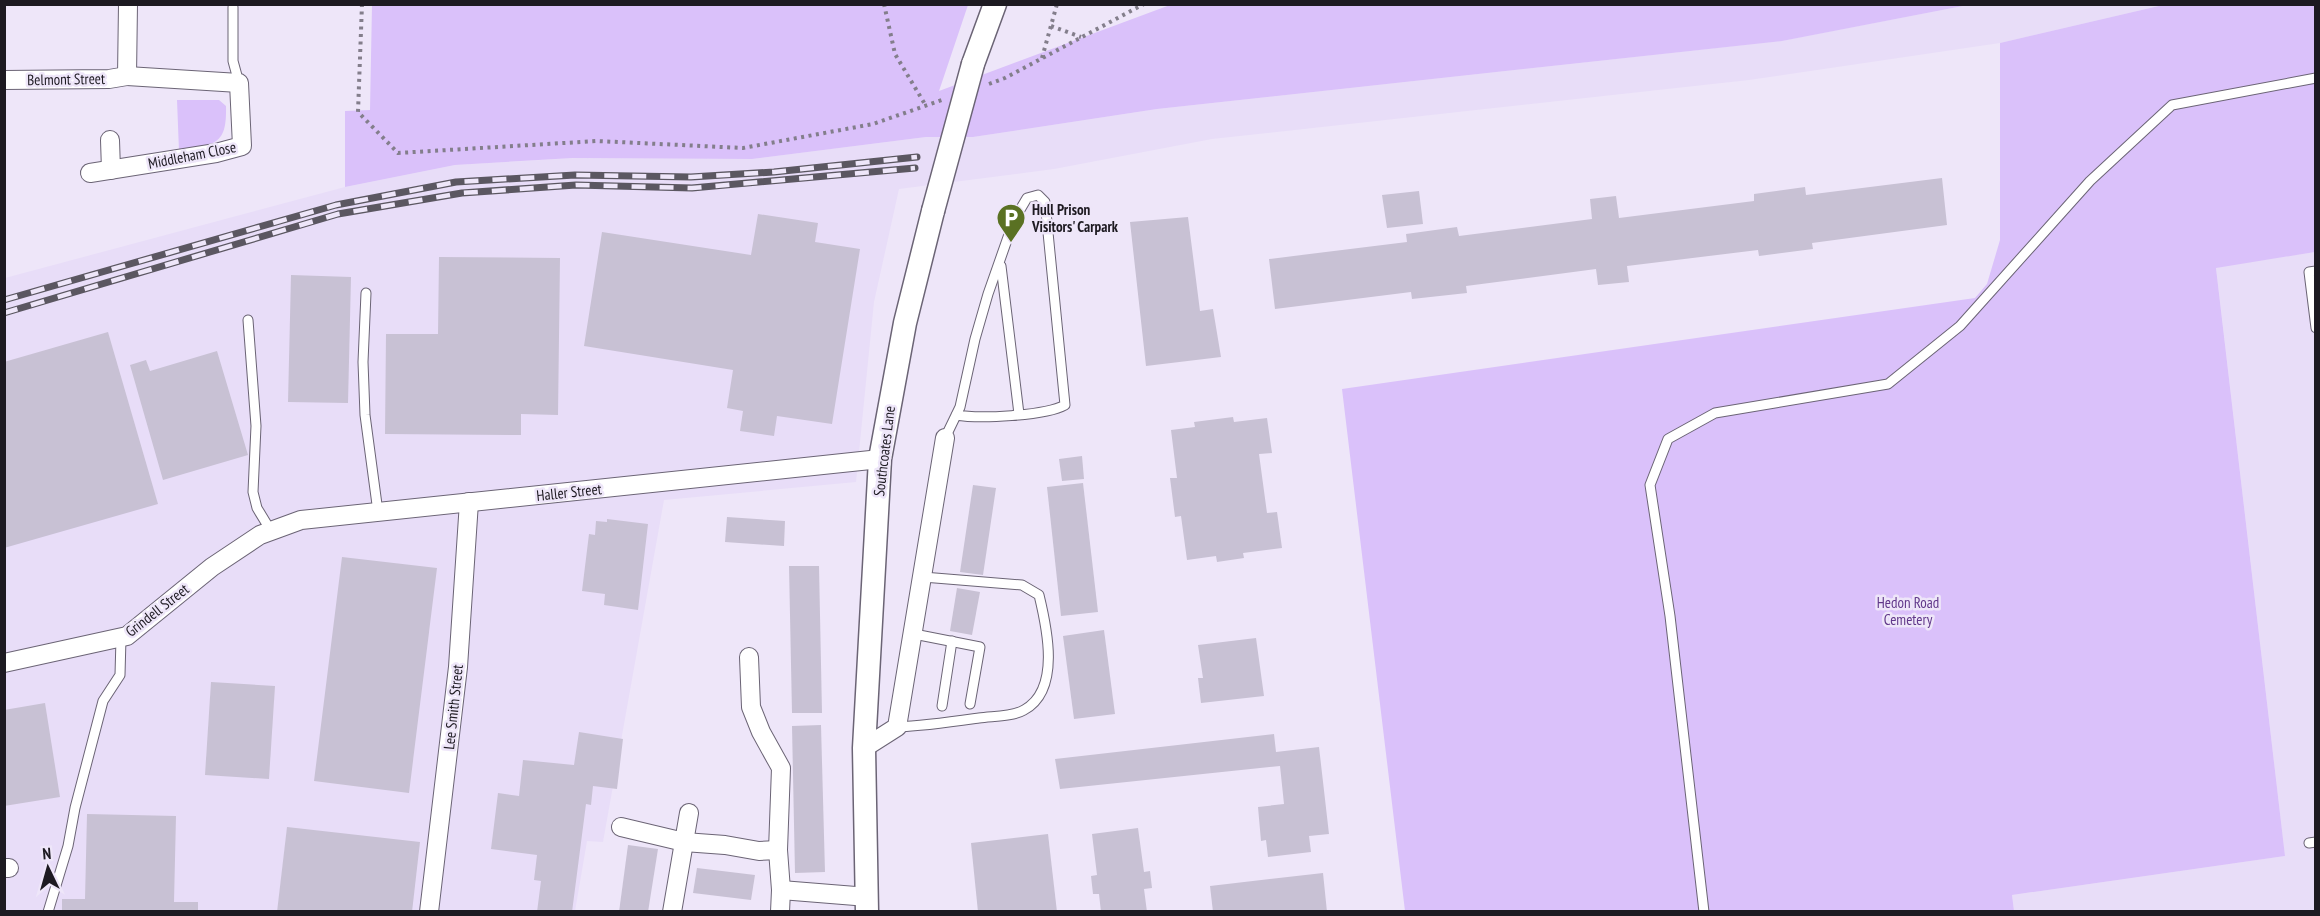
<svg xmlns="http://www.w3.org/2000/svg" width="2320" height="916" font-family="'PT Sans Narrow',sans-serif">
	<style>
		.built { fill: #e8ddf8 }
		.green { fill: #dac1fa }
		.building { fill: #c8c1d4 }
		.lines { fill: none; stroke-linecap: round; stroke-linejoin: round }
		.service-casing { stroke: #6b6475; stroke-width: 11 }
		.minor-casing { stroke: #6b6475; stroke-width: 20 }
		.tertiary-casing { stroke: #6b6475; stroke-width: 25 }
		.path { stroke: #837e8b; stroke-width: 4; stroke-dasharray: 3 4.5; stroke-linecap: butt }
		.service { stroke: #fff; stroke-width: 9 }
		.minor { stroke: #fff; stroke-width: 18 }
		.tertiary { stroke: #fff; stroke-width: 22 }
		.rail-casing { stroke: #5b5761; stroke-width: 7 }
		.rail { stroke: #eee6f9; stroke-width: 4.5; stroke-dasharray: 14; stroke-linecap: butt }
		.tertiary-bridge-casing { stroke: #6b6475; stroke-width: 25; stroke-linecap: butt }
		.tertiary-bridge { stroke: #fff; stroke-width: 22 }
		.labels { text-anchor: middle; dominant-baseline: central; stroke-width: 5; stroke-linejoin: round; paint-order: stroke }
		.street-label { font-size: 15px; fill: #1d1a21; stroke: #eee6f9 }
		.poi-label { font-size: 15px; font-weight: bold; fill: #1d1a21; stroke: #eee6f9; text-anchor: start }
		.park-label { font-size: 15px; fill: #61388a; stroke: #eee6f9 }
	</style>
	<rect width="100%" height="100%" fill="#eee6f9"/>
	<g class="built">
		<polygon points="1968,5 2163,5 2000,43 1749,80 1212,139 1054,169 899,189 874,302 856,482 664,500 603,842 587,841 575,911 5,912 5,278 345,187 455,165 574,158 752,159 926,137 973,137 1157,109 1781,41"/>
		<polygon points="2315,252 2315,911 2014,911 2012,895 2285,856 2216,267"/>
	</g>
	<g class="green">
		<polygon points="372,5 968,5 939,91 1170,5 1968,5 1782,41 1157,109 973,137 926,137 752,159 573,158 455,165 345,187 345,111 370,110"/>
		<polygon points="2163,5 2315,5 2315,252 2216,268 2285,856 2012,895 2014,911 1405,911 1342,389 1975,298 1987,284 2000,240 2000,43"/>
		<path d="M177 100H219L226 106C227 146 215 144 179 151Z"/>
	</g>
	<g class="building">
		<polygon points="1942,178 1947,225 1812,243 1813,249 1759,256 1758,250 1627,266 1629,282 1598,285 1596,269 1466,286 1467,293 1412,299 1411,292 1275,309 1269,259 1407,242 1406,234 1457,227 1459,236 1592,219 1590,199 1616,196 1619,218 1754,201 1754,194 1805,187 1806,195"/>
		<polygon points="1419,191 1423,224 1387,228 1382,195"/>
		<polygon points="758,214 818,223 815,242 860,249 832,424 777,416 774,436 740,431 743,411 727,408 733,370 584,346 602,232 751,255"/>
		<polygon points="1188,217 1200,311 1213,309 1221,357 1146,366 1130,222"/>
		<polygon points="439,257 560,258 558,415 521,414 521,435 385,434 386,334 438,334"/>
		<polygon points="291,275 351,277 348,403 288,402"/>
		<polygon points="108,332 158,504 4,548 4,362"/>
		<polygon points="217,351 248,455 163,480 130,365 146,360 150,371"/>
		<polygon points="1233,417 1234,422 1267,418 1272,453 1259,454 1267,513 1277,512 1282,548 1243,553 1244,558 1217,562 1216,556 1187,560 1181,516 1175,517 1170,478 1177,478 1171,430 1195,427 1194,422"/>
		<polygon points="1082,456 1084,479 1062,481 1059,459"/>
		<polygon points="1083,483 1098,612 1061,616 1047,487"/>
		<polygon points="973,485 996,488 983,575 960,572"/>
		<polygon points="727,517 785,521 784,546 725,542"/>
		<polygon points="607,519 648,524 638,610 604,605 605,594 582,591 589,534 595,535 596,521 607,522"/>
		<polygon points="342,557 437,568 409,793 314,781"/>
		<polygon points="789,566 819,566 822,713 792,713"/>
		<polygon points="957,588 980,592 972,635 950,631"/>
		<polygon points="1104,630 1115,714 1074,719 1063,636"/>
		<polygon points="1256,638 1264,696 1201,703 1198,678 1203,678 1198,645"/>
		<polygon points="211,682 275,686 269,779 205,775"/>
		<polygon points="45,703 60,797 4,806 4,710"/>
		<polygon points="821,725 825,872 795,873 792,726"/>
		<polygon points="579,732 623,739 617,789 593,786 591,805 586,804 572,912 537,912 541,881 534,880 537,855 491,849 498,793 519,796 523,760 574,765"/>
		<polygon points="1274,734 1276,752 1319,747 1329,834 1309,836 1311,852 1268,857 1266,840 1261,841 1258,807 1284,804 1280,766 1060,789 1055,759"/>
		<polygon points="87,814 176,816 174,902 198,902 198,912 62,912 62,899 85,899"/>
		<polygon points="287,827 420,842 412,912 277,912"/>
		<polygon points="1138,828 1144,872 1150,871 1152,888 1144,889 1147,912 1101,912 1099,894 1093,894 1091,876 1097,875 1092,834"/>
		<polygon points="1048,834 1057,912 978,912 971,843"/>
		<polygon points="628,845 658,849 648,912 619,912"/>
		<polygon points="697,868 755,875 751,900 693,893"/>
		<polygon points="1323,873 1327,912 1213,912 1210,886"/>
	</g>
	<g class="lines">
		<g class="service-casing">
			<g id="service">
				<polyline points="233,7 233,61 239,83"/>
				<polyline points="1001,266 1019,414"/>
				<polyline points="2316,271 2309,272 2316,328"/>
				<polyline points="366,293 363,362 365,415 378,512"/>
				<polyline points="248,320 256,426 253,492 257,508 271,531"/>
				<path d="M945 438 960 407 975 339 988 294 1014 220 1027 198 1038 195 1045 202 1065 405C1045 416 979 419 956 415"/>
				<polyline points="914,634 980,647 970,704"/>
				<polyline points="942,706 952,641"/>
				<path d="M897 727C924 726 951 722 979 718 992 716 1012 717 1024 710 1061 690 1047 628 1039 595L1022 585 923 577"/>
				<polyline points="2309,843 2316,842"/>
				<polyline points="48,912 68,846 75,808 103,701 120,675 121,638"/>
				<polyline points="1704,912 1670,616 1650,485 1668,439 1715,413 1888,384 1960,326 2090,181 2172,105 2316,78"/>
			</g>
		</g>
		<g class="minor-casing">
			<g id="minor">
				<polyline points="4,80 109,79 127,76 128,4"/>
				<polyline points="110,140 111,170"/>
				<polyline points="90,173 216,153 242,146 239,83 127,76"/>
				<polyline points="749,657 751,707 761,732 781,768 778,850 781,890 780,912"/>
				<polyline points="4,663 127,636 212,567 260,535 301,520 880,459"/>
				<polyline points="864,748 897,727 945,438"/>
				<polyline points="621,827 684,842 725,845 759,851 778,850"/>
				<polyline points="4,868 9,868"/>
				<polyline points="781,890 868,897"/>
				<polyline points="429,912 458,667 469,502"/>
				<polyline points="672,912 689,813"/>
			</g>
		</g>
		<g class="tertiary-casing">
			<g id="tertiary">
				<polyline points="973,64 995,4"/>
				<polyline points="867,912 864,748 880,459 905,323 933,211"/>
			</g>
		</g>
		<g class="path">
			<polyline points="362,4 358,112 398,153 597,141 743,148 873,124 942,100"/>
			<polyline points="884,4 895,54 926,106"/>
			<polyline points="1051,26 1081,37"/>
			<polyline points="1042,58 1057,4"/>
			<polyline points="989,84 1005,78 1144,4"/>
		</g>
		<use href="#service" class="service"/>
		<use href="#minor" class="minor"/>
		<use href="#tertiary" class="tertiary"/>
		<g class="rail-casing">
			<g id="rail">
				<polyline points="4,300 336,205 456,182 575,175 691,177 774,172 917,157"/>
				<polyline points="4,313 338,214 462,193 576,185 692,188 915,168"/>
			</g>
		</g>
		<use href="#rail" class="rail"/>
		<g class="tertiary-bridge-casing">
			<polyline id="tertiary-bridge" points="933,211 973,64"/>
		</g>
		<use href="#tertiary-bridge" class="tertiary-bridge"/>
	</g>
	<defs>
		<g id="parking-pin" transform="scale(1.5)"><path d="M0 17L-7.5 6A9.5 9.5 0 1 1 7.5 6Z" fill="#5a7123" stroke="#eee6f9"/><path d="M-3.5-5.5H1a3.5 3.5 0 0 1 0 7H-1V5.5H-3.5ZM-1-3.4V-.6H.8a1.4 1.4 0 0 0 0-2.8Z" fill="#fff"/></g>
	</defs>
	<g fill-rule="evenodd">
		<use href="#parking-pin" x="1011" y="218"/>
	</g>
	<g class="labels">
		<g class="street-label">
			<text transform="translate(66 79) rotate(-1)">Belmont Street</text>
			<text transform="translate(192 155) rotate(-11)">Middleham Close</text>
			<text transform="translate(884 451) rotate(-83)">Southcoates Lane</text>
			<text transform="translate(569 492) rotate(-6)">Haller Street</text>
			<text transform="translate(157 610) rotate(-38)">Grindell Street</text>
			<text transform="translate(453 707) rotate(-84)">Lee Smith Street</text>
		</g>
		<g class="poi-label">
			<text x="1032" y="209">Hull Prison<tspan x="1032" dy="17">Visitors' Carpark</tspan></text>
		</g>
		<g class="park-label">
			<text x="1908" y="602">Hedon Road<tspan x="1908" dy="17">Cemetery</tspan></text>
		</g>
	</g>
	<rect width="2320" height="916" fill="none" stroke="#1d1a21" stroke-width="12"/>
	<g transform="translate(48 868) rotate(355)" stroke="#eee6f9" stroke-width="4.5" paint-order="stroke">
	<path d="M0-4.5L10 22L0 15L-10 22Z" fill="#1d1a21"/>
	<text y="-9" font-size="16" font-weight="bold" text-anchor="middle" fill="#1d1a21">N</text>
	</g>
</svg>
